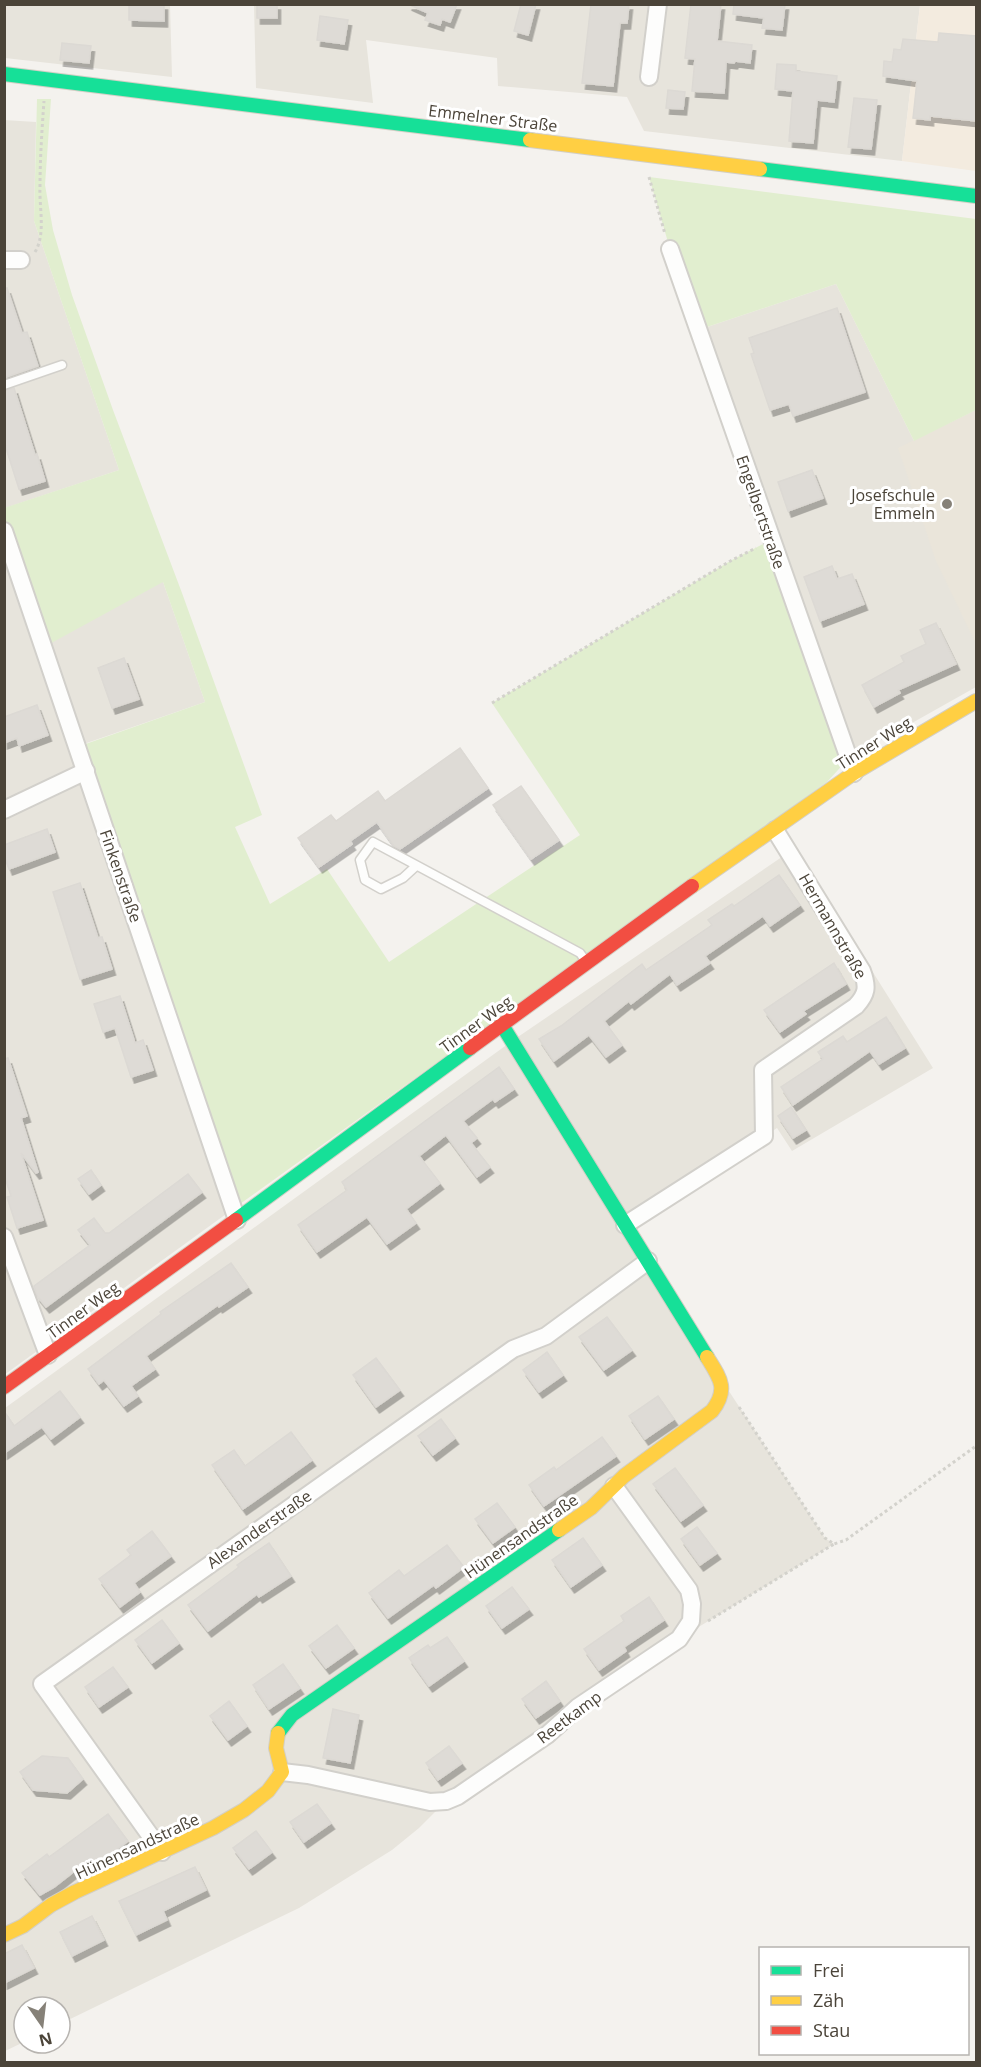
<svg xmlns="http://www.w3.org/2000/svg" width="981" height="2067" font-family="'Open Sans',sans-serif">
	<style>
		.residential { fill: #e7e4dc }
		.commercial { fill: #f3ebdf }
		.education { fill: #eae5da }
		.green { fill: #e1eecf }
		.building { fill: #dedbd6; stroke: #dcd9d4; stroke-width: 1.5; filter: url(#shadow) }
		.lines { fill: none; stroke-linecap: round; stroke-linejoin: round }
		.lane-casing { stroke: #d2d0cb; stroke-width: 11 }
		.street-casing { stroke: #d2d0cb; stroke-width: 20 }
		.fast-casing { stroke: #d3cfc5; stroke-width: 16 }
		.slow-casing { stroke: #d3cfc5; stroke-width: 16 }
		.jam-casing { stroke: #d3cfc5; stroke-width: 16 }
		.path { stroke: #d3d2cc; stroke-width: 3; stroke-dasharray: 3 3; stroke-linecap: butt }
		.lane { stroke: #fdfdfc; stroke-width: 8 }
		.street { stroke: #fdfdfc; stroke-width: 16 }
		.fast { stroke: #16e098; stroke-width: 14 }
		.slow { stroke: #ffcf43; stroke-width: 14 }
		.jam { stroke: #f24e42; stroke-width: 14 }
		.poi-dot { fill: #868178; stroke: #fff; stroke-width: 2 }
		.labels { text-anchor: middle; dominant-baseline: central; stroke-width: 6; stroke-linejoin: round; paint-order: stroke }
		.street-label { font-size: 16px; fill: #4b4439; stroke: #fff }
		.poi-label { font-size: 16px; fill: #4b4439; stroke: #fff; text-anchor: end }
	</style>
	<defs>
		<filter id="shadow"><feDropShadow dx="3.5" dy="6" stdDeviation="0" flood-color="#0004"/></filter>
	</defs>
	<rect width="100%" height="100%" fill="#f4f2ee"/>
	<g class="residential">
		<polygon points="5,5 170,5 172,77 5,58"/>
		<polygon points="254,5 920,5 902,161 644,131 627,97 498,86 497,58 366,40 373,103 256,88"/>
		<polygon points="4,120 36,122 34,221 119,470 5,508"/>
		<polygon points="836,284 914,441 976,410 976,687 848,759 698,330"/>
		<polygon points="4,531 163,582 205,702 78,746 233,1209 4,1375"/>
		<polygon points="795,848 933,1068 792,1151 777,1128 626,1225 721,1379 825,1538 834,1544 679,1639 446,1801 419,1828 392,1850 299,1908 60,2024 60,2007 24,2007 24,2042 5,2051 5,1408 512,1041"/>
	</g>
	<polygon class="commercial" points="920,5 976,5 976,171 902,161"/>
	<polygon class="education" points="976,410 976,644 936,561 898,448"/>
	<g class="green">
		<polygon points="37,99 51,99 45,185 53,230 72,295 113,410 182,593 262,815 235,827 270,904 327,869 389,962 580,835 492,703 732,560 771,540 848,759 827,782 233,1209 77,747 205,702 163,582 44,647 5,531 4,508 119,470 34,221"/>
		<polygon points="649,177 976,219 976,410 914,441 836,284 698,330 670,249"/>
	</g>
	<g class="building">
		<polygon points="129,4 164,4 164,21 129,20"/>
		<rect x="257" y="4" width="20" height="14"/>
		<polygon points="408,4 457,4 450,22 442,19 440,25 425,20 428,13"/>
		<polygon points="521,4 536,4 528,35 514,31"/>
		<polygon points="591,4 629,4 627,23 620,23 613,86 582,83"/>
		<polygon points="691,4 721,4 717,41 752,45 750,63 735,61 734,63 726,62 724,93 692,91 695,59 685,58"/>
		<polygon points="734,4 785,4 782,30 762,28 764,18 733,14"/>
		<polygon points="320,16 348,20 344,44 317,40"/>
		<polygon points="939,33 976,36 976,121 930,116 930,120 913,118 917,81 883,76 884,61 892,62 894,49 901,50 903,39 938,42"/>
		<polygon points="62,43 91,46 89,63 60,60"/>
		<polygon points="777,64 796,65 796,71 837,76 834,102 817,100 813,143 789,141 793,91 775,89"/>
		<polygon points="668,90 685,92 683,109 666,108"/>
		<polygon points="854,98 877,100 871,149 848,147"/>
		<polygon points="7,288 22,333 27,332 38,366 4,378 4,289"/>
		<polygon points="837,308 865,392 793,416 789,404 770,410 751,354 754,353 749,338"/>
		<polygon points="14,388 35,455 37,454 45,481 19,489 4,442 4,391"/>
		<polygon points="812,470 823,498 788,511 778,482"/>
		<polygon points="832,566 837,579 852,574 864,604 820,621 804,577"/>
		<polygon points="936,623 956,664 898,690 900,693 874,707 862,685 904,662 901,656 926,644 920,630"/>
		<polygon points="124,658 139,699 112,708 98,668"/>
		<polygon points="37,705 48,735 19,746 17,738 4,743 4,717"/>
		<polygon points="460,748 488,788 400,849 394,846 377,822 350,841 352,844 319,867 298,838 331,815 336,821 378,791 385,801"/>
		<polygon points="521,786 559,840 531,859 493,805"/>
		<polygon points="47,829 55,852 9,869 4,856 4,845"/>
		<polygon points="779,875 800,905 770,926 763,916 705,956 710,963 677,985 670,974 631,1004 629,1001 604,1021 622,1045 606,1057 589,1035 554,1061 539,1039 561,1026 642,964 646,970 712,925 708,920 732,904 734,906"/>
		<polygon points="80,883 98,938 102,937 112,969 80,979 53,892"/>
		<polygon points="834,963 846,984 803,1011 806,1014 780,1032 764,1010"/>
		<polygon points="120,996 135,1043 143,1040 153,1070 131,1077 115,1028 103,1032 94,1004"/>
		<polygon points="886,1017 905,1048 879,1064 870,1051 793,1105 781,1087 823,1059 818,1052 843,1036 847,1042"/>
		<polygon points="8,1058 27,1116 21,1118 38,1172 36,1173 21,1153 43,1220 17,1228 7,1197 11,1196 4,1175 4,1059"/>
		<polygon points="499,1067 514,1089 495,1102 493,1099 463,1121 477,1138 471,1143 490,1167 477,1177 446,1135 419,1156 440,1183 406,1209 416,1223 387,1244 367,1217 317,1252 298,1225 347,1190 342,1182"/>
		<polygon points="791,1107 806,1130 793,1138 778,1116"/>
		<polygon points="91,1170 101,1185 89,1194 78,1179"/>
		<polygon points="188,1174 202,1192 46,1307 37,1296 34,1286 90,1245 78,1230 94,1218 105,1233 109,1233"/>
		<polygon points="231,1263 248,1287 219,1307 218,1305 146,1356 155,1369 131,1386 138,1396 124,1406 104,1380 99,1384 88,1369 161,1314 160,1312"/>
		<polygon points="607,1317 632,1350 604,1370 579,1337"/>
		<polygon points="547,1352 563,1375 539,1392 523,1370"/>
		<polygon points="376,1358 400,1390 376,1407 353,1375"/>
		<polygon points="60,1391 80,1417 51,1439 42,1427 4,1453 4,1411 14,1426"/>
		<polygon points="658,1396 674,1419 645,1439 629,1416"/>
		<polygon points="441,1419 455,1438 433,1455 418,1436"/>
		<polygon points="291,1432 312,1460 243,1509 212,1465 234,1450 245,1466"/>
		<polygon points="602,1437 616,1456 544,1506 529,1485 554,1467 556,1470"/>
		<polygon points="675,1468 703,1505 681,1521 653,1484"/>
		<polygon points="497,1503 515,1527 493,1543 475,1519"/>
		<polygon points="697,1527 717,1553 700,1565 681,1539"/>
		<polygon points="152,1531 171,1556 134,1583 140,1592 120,1607 99,1579 131,1555 127,1550"/>
		<polygon points="583,1538 602,1565 571,1587 552,1560"/>
		<polygon points="269,1543 291,1576 259,1597 257,1594 208,1631 188,1605 239,1567 237,1565"/>
		<polygon points="447,1545 464,1567 436,1588 434,1585 388,1618 369,1593 399,1570 404,1576"/>
		<polygon points="512,1587 529,1609 502,1628 486,1606"/>
		<polygon points="649,1597 664,1620 624,1647 626,1651 599,1670 584,1649 624,1621 621,1616"/>
		<polygon points="162,1620 179,1643 152,1663 135,1640"/>
		<polygon points="337,1625 354,1648 326,1668 309,1646"/>
		<polygon points="447,1637 464,1661 429,1686 409,1658 428,1645 430,1648"/>
		<polygon points="283,1664 300,1688 269,1709 253,1685"/>
		<polygon points="113,1667 128,1687 99,1707 85,1687"/>
		<polygon points="546,1681 560,1701 536,1718 522,1699"/>
		<polygon points="229,1701 247,1726 228,1740 210,1716"/>
		<polygon points="333,1709 359,1715 350,1763 323,1758"/>
		<polygon points="449,1746 462,1763 438,1780 426,1763"/>
		<polygon points="42,1756 68,1758 83,1779 67,1793 33,1790 20,1772"/>
		<polygon points="317,1804 331,1823 304,1842 290,1822"/>
		<polygon points="108,1814 128,1841 90,1869 85,1863 54,1887 40,1895 22,1873 47,1854 49,1857"/>
		<polygon points="256,1831 272,1852 249,1869 233,1848"/>
		<polygon points="195,1867 206,1890 163,1911 167,1920 136,1935 119,1901"/>
		<polygon points="92,1916 104,1940 72,1956 60,1932"/>
		<polygon points="22,1945 34,1968 4,1983 4,1954"/>
	</g>
	<g class="lines">
		<g class="lane-casing">
			<g id="lane">
				<polyline points="4,385 62,365"/>
				<polyline points="416,866 403,878 381,889 365,880 360,860 373,842 580,953 585,960"/>
			</g>
		</g>
		<g class="street-casing">
			<g id="street">
				<polyline points="649,77 658,4"/>
				<polyline points="670,249 854,773"/>
				<polyline points="4,260 21,260"/>
				<polyline points="4,531 237,1220"/>
				<polyline points="4,810 86,771"/>
				<path d="M625 1225 764 1136 763 1070 856 1006C867 994 868 987 862 971L775 830"/>
				<polyline points="4,1237 48,1355"/>
				<polyline points="282,1772 308,1775 430,1802 446,1801 458,1796 547,1735 578,1707 679,1639 691,1621 692,1604 689,1590 614,1486"/>
				<polyline points="162,1852 42,1684 513,1349 546,1336 648,1261"/>
			</g>
		</g>
		<g class="fast-casing">
			<g id="fast">
				<polyline points="4,74 530,140"/>
				<polyline points="760,169 976,196"/>
				<polyline points="502,1025 707,1357"/>
				<polyline points="236,1220 470,1048"/>
				<polyline points="278,1733 292,1715 559,1530"/>
			</g>
		</g>
		<g class="slow-casing">
			<g id="slow">
				<polyline points="530,140 760,169"/>
				<polyline points="692,886 854,773 976,701"/>
				<path d="M559 1530 591 1508 624 1476 712 1411C729 1389 720 1378 707 1357"/>
				<polyline points="4,1935 23,1926 51,1905 75,1892 213,1828 244,1810 268,1791 282,1772 276,1748 278,1733"/>
			</g>
		</g>
		<g class="jam-casing">
			<g id="jam">
				<polyline points="470,1048 692,886"/>
				<polyline points="4,1387 236,1220"/>
			</g>
		</g>
		<g class="path">
			<polyline points="649,177 665,234"/>
			<path d="M35 252C46 234 39 207 40 187 40 158 42 129 44 101"/>
			<polyline points="492,703 732,560 756,548"/>
			<polyline points="739,1407 825,1538 834,1544 846,1540 976,1446"/>
			<polyline points="708,1621 834,1544"/>
		</g>
		<use href="#lane" class="lane"/>
		<use href="#street" class="street"/>
		<use href="#fast" class="fast"/>
		<use href="#slow" class="slow"/>
		<use href="#jam" class="jam"/>
	</g>
	<circle class="poi-dot" cx="947" cy="504" r="6"/>
	<g class="labels">
		<g class="street-label">
			<text transform="translate(493 118) rotate(7)">Emmelner Straße</text>
			<text transform="translate(761 512) rotate(71)">Engelbertstraße</text>
			<text transform="translate(874 743) rotate(-32)">Tinner Weg</text>
			<text transform="translate(121 876) rotate(71)">Finkenstraße</text>
			<text transform="translate(833 926) rotate(60)">Hermannstraße</text>
			<text transform="translate(476 1024) rotate(-36)">Tinner Weg</text>
			<text transform="translate(83 1310) rotate(-36)">Tinner Weg</text>
			<text transform="translate(259 1529) rotate(-35)">Alexanderstraße</text>
			<text transform="translate(521 1536) rotate(-35)">Hünensandstraße</text>
			<text transform="translate(569 1717) rotate(-37)">Reetkamp</text>
			<text transform="translate(137 1846) rotate(-25)">Hünensandstraße</text>
		</g>
		<g class="poi-label">
			<text x="935" y="495">Josefschule<tspan x="935" dy="18">Emmeln</tspan></text>
		</g>
	</g>
	<rect width="981" height="2067" fill="none" stroke="#4b4439" stroke-width="12"/>
	<rect x="759" y="1947" width="210" height="108" fill="#ffffff" stroke="#b7b4b0" stroke-width="1.5"/>
	<rect x="771" y="1966" width="30" height="9" fill="#16e098" stroke="#b7b4b0" stroke-width="1.5"/>
	<text x="813" y="1977" font-size="18" fill="#4b4439">Frei</text>
	<rect x="771" y="1996" width="30" height="9" fill="#ffcf43" stroke="#b7b4b0" stroke-width="1.5"/>
	<text x="813" y="2007" font-size="18" fill="#4b4439">Zäh</text>
	<rect x="771" y="2026" width="30" height="9" fill="#f24e42" stroke="#b7b4b0" stroke-width="1.5"/>
	<text x="813" y="2037" font-size="18" fill="#4b4439">Stau</text>
	<g transform="translate(42 2025) rotate(166)"><circle r="28" fill="#ffffff" stroke="#b7b4b0" stroke-width="1.5"/>
	<path d="M0-4.5L10 22L0 15L-10 22Z" fill="#868178"/>
	<text y="-9" font-size="16" font-weight="bold" text-anchor="middle" fill="#4b4439">N</text>
	</g>
</svg>
